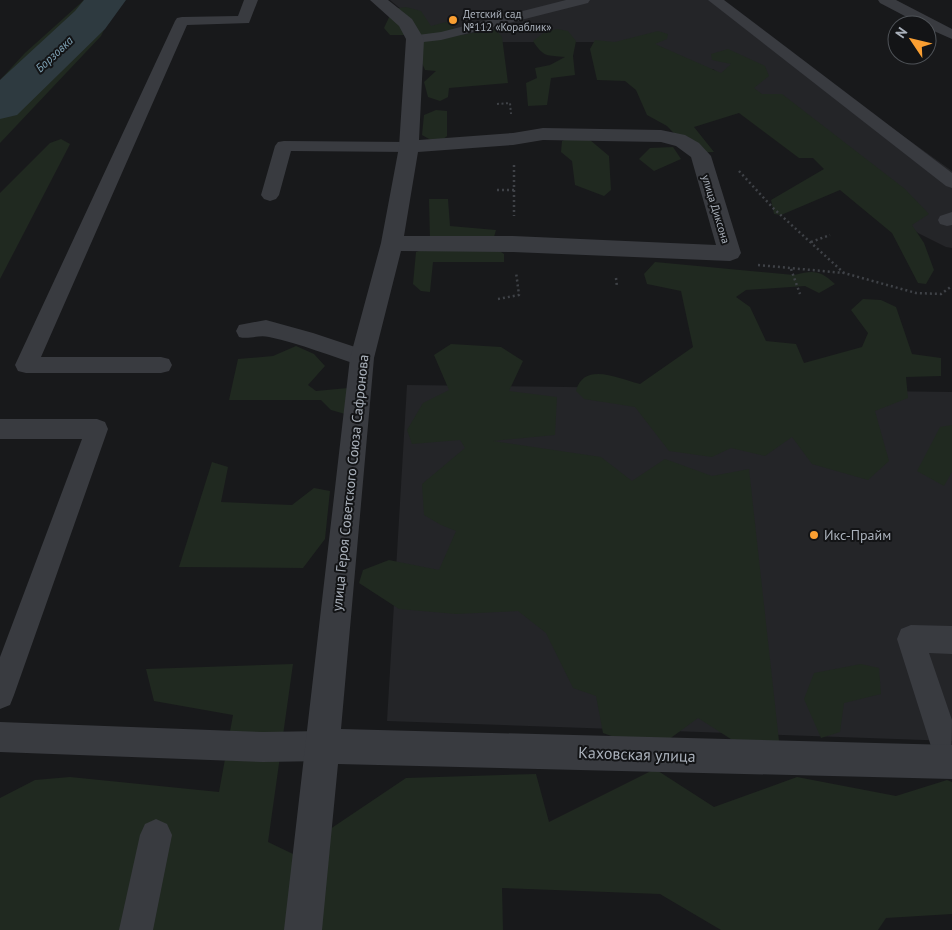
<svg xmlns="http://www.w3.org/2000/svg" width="952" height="930" font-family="'PT Sans',sans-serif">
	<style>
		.built { fill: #242528 }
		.green { fill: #202920 }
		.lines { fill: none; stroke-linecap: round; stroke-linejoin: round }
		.river { fill: #2e3a40; fill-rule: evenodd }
		.path-far1 { stroke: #3f4247; stroke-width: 2; stroke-dasharray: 2 2.5; stroke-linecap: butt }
		.path { stroke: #3f4247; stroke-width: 2.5; stroke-dasharray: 2 3; stroke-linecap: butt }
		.lane { fill: #393b40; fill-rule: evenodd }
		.street { fill: #393b40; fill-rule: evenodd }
		.poi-dot { fill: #fa9f32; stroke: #131416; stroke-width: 2 }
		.labels { text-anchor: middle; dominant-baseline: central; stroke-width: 4; stroke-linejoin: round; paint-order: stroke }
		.far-poi-label { font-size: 11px; fill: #aab1bb; stroke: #131416; text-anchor: start }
		.far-street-label { font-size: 11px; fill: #aab1bb; stroke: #131416 }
		.far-water-label { font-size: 12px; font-style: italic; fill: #80a4b7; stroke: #131416 }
		.street-label { font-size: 14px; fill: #aab1bb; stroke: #131416 }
		.poi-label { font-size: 14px; fill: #aab1bb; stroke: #131416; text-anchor: start }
		.near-street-label { font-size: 16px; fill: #aab1bb; stroke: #131416 }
	</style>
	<rect width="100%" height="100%" fill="#18191b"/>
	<g class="built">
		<polygon points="390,0 714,0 952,171 952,248 946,247 918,233 713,69 702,73 621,42 429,42 421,26"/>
		<polygon points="407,385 952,392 952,741 387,721"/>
	</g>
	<g class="green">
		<polygon points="84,0 118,0 101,36 0,143 0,80 25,53"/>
		<polygon points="406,7 421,11 431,26 446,22 463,35 482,31 496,30 502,37 508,83 449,88 448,97 440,101 428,97 424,82 436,71 425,70 410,35 390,35 384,28 393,9"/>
		<path d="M557 29 568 31 576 41 573 56 575 75 551 78 547 105 528 106 526 83 537 78 535 68 550 65 565 57C547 55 544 58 533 41L545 32Z"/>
		<polygon points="658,31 668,34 667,39 655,44 721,73 731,64 712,60 711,54 728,49 765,66 769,76 754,88 762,94 782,94 905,189 929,214 912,225 924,243 934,270 926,284 918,283 892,233 840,190 781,215 774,214 771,200 824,169 813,158 799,158 739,113 694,127 714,152 693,153 667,126 647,115 636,90 625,81 597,80 590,49 595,40 615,42"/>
		<polygon points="436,110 447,111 447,136 438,144 422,135 424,115"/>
		<polygon points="575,135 590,140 609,156 611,190 604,196 575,185 572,161 561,152 562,141"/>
		<polygon points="61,139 70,144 68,148 0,279 0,193 50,143"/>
		<polygon points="673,147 681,159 654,171 639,159 650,148"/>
		<polygon points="429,199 448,199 450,226 496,230 494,237 430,240"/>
		<polygon points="428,247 495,248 504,254 504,262 433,262 430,292 421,291 413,284 416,252"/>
		<path d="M655 262 794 275C814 270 820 270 835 284L819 293 805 286 746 290 736 297 750 307 766 341 796 344 804 363 862 347 868 333 851 310 863 299 881 300 896 307 912 354 941 358V376L906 377 908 398 875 411 889 461 868 480 812 464 792 437 765 456 731 448 712 457 669 451 635 407 584 399 576 391C584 361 619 379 640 384L693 347 681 291 647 284 644 274Z"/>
		<polygon points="451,344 501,347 523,361 509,391 557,397 555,435 493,441 601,457 632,481 665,459 712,476 749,469 779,741 748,750 698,718 653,751 603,733 596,696 573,688 546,633 518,611 456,614 399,609 359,583 363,570 389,560 439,570 456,531 441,525 424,515 422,484 465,448 460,440 412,444 407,430 423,403 449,390 434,355"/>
		<polygon points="296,346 314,354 325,366 308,385 316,391 348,388 345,414 331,410 321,400 229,400 238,359 273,356"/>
		<polygon points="952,425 952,472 944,486 917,471 940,427"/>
		<polygon points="212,462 228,467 221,502 292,505 314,488 330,491 325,539 303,568 179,567"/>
		<polygon points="293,664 268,842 293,854 406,778 536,774 549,822 655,769 714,807 797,777 896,796 947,780 952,782 952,914 886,918 878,930 721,930 660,894 502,888 503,930 0,930 0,798 35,780 70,777 219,792 233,715 154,701 146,669"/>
		<polygon points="861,664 879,668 881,694 844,703 840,732 821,738 804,699 814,673"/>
	</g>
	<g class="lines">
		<polygon class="river" points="84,0 126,0 105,29 17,115 0,119 0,80 75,11"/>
		<polyline class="path-far1" points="497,104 510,103 511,114"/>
		<g class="path">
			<polyline points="514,165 514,216"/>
			<polyline points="739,171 773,208 844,273"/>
			<polyline points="497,190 515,190"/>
			<polyline points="811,242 830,235"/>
			<polyline points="758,265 844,273 916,293 941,294 952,286"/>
			<polyline points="791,269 800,294"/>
			<polyline points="616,278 617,287"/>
			<polyline points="498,299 519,295 516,272"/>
		</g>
		<g class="lane">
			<polygon points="244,0 258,0 249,23 187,25 41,357 161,357 169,359 172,365 169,371 161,373 26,373 18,371 15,365 175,21 177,18 182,17 238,16"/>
			<polygon points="566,0 590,0 588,3 441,40 415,43 410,42 408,39 410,36 441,32"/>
			<polygon points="708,0 724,0 952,173 952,188 946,186"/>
			<polygon points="878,0 896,0 952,29 952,39 927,28 927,25 922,25 880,3"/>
			<polygon points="284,141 409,142 415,143 418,147 415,151 409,152 291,151 279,195 276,199 270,201 264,199 261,195 275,146 278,142"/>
			<polygon points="952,212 952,225 947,226 940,224 938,220 940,216"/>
			<path d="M266 320 313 333 370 352 373 358 370 364 362 366C331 356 301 344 269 337 259 334 249 340 239 337L236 331 239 325Z"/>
			<polygon points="0,419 97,419 105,422 108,429 14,695 10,705 0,709 0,657 82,439 0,439"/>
			<polygon points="911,625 952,626 952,654 929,653 952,720 951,777 940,773 936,762 897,639 901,629"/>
			<polygon points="0,722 263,732 323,731 333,736 338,746 333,756 323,761 263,762 0,752"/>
			<polygon points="156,819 167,824 172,835 153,930 119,930 140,835 145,824"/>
		</g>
		<path class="street" d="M370 0H388L412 19 424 39 419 140 513 133 543 128 661 130 685 135 699 143 711 156 741 253 738 258 730 261 513 252 401 251 374 358 341 729 952 745V779L338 764 322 930H284L350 358 381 243 399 147 406 39 399 26ZM543 140 661 142 676 146 691 157 716 245 513 236H404L418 152 513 145Z"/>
	</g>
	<g class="poi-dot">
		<circle cx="453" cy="20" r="5"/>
		<circle cx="814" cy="535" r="5"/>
	</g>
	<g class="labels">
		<g class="far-poi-label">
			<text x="463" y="14">Детский сад<tspan x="463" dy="13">№112 «Кораблик»</tspan></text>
		</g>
		<g class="far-street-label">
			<text transform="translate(716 209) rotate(73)">улица Диксона</text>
		</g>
		<g class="far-water-label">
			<text transform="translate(54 54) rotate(-43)">Борзовка</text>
		</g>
		<g class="street-label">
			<text transform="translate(350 483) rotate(-84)">улица Героя Советского Союза Сафронова</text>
		</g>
		<g class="poi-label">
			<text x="824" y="535">Икс-Прайм</text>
		</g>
		<g class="near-street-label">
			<text transform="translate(637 754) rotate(2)">Каховская улица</text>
		</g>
	</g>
	<g transform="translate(912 40) rotate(305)"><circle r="24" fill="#131416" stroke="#4f5358"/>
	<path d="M0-4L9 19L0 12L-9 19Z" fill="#fa9f32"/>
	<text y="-8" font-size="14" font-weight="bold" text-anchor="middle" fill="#aab1bb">N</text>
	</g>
</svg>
